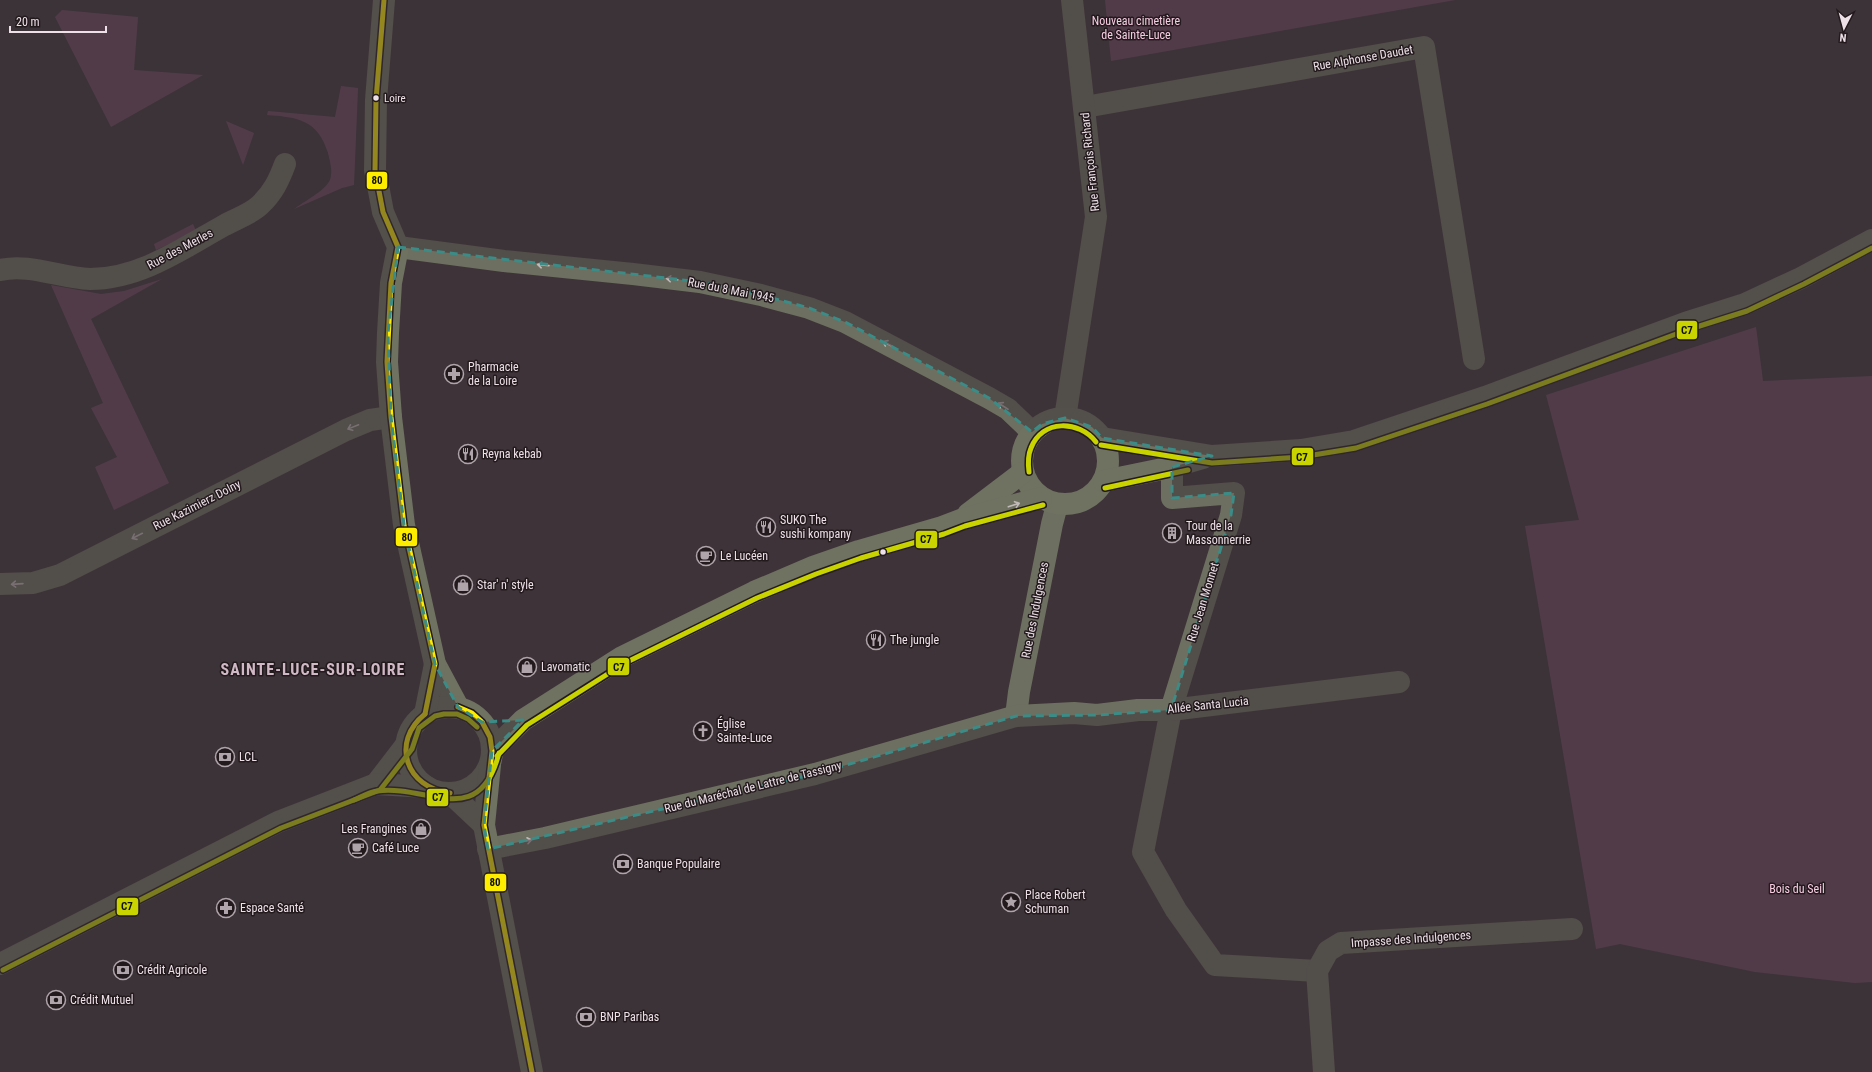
<svg xmlns="http://www.w3.org/2000/svg" width="1872" height="1072" font-family="'Roboto Condensed',sans-serif">
	<style>
		.green { fill: #6c465b }
		.lines { fill: none; stroke-linecap: round; stroke-linejoin: round }
		.street { stroke: #6d6f60; stroke-width: 22 }
		.secondary { stroke: #6f7161; stroke-width: 22 }
		.bus-1-casing { stroke: #231a1e; stroke-width: 8 }
		.bus-2-casing { stroke: #231a1e; stroke-width: 8 }
		.bus-1 { stroke: #ffed00; stroke-width: 5 }
		.bus-2 { stroke: #c8d300; stroke-width: 5 }
		.oneway { stroke: #c0b9b8 }
		.oneway2 { stroke: #c1bab8 }
		.marked { fill: none; stroke: #3b8b86; stroke-width: 3; stroke-dasharray: 8 5; stroke-linejoin: round }
		.bus-dot { fill: #ede1e7; stroke: #231a1e; stroke-width: 1.5 }
		.labels { text-anchor: middle; dominant-baseline: central; stroke-width: 3; stroke-linejoin: round; paint-order: stroke }
		.bus-label { font-size: 11px; fill: #ede1e7; stroke: #231a1e; text-anchor: start }
		.park-label { font-size: 12px; fill: #f9cee3; stroke: #231a1e }
		.street-label { font-size: 12px; fill: #ede1e7; stroke: #231a1e }
		.poi-label { font-size: 12px; fill: #ede1e7; stroke: #231a1e; text-anchor: start }
		.district-label { font-size: 16px; font-weight: bold; letter-spacing: 1px; fill: #d0b9c5; stroke: #231a1e }
		.line-badge { stroke: #231a1e; stroke-width: 1.5 }
		.pale-badge-label { font-size: 11px; text-anchor: middle; font-weight: bold; fill: #111 }
	</style>
	<rect width="100%" height="100%" fill="#3d3338"/>
	<g class="green">
		<polygon points="1105,0 1455,0 1111,61"/>
		<polygon points="62,10 138,17 134,70 203,75 111,127 55,17"/>
		<path d="M341 86 358 88 354 185 342 188 294 209C303 202 325 191 330 180 333 171 330 162 328 153 318 120 298 117 267 115L268 111 335 117Z"/>
		<polygon points="226,121 254,133 243,165"/>
		<polygon points="193,224 196,231 156,250 154,244"/>
		<polygon points="162,279 91,319 169,483 114,510 95,467 117,457 91,408 103,403 51,285 101,294 124,291"/>
		<polygon points="1756,327 1763,381 1872,376 1872,982 1855,983 1755,972 1620,944 1596,949 1525,526 1579,520 1546,395"/>
	</g>
	<g class="lines">
		<g class="street">
			<polyline points="1085,107 1424,47 1474,359"/>
			<polyline points="398,247 504,261 633,274 700,282 761,295 809,308 845,322 989,398 1008,409 1032,432"/>
			<path d="M0 270C29 263 60 278 90 279 139 279 182 249 223 226 235 219 251 214 260 205 273 193 279 180 285 164"/>
			<polyline points="1065,418 1096,217 1072,0"/>
			<polyline points="1172,467 1172,498 1234,493 1231,515 1171,710 1143,852 1176,910 1215,965 1317,971"/>
			<polyline points="0,584 33,583 60,575 346,430 370,420 391,417"/>
			<polyline points="1016,716 1019,692 1052,524 1057,505"/>
			<polyline points="488,849 545,838 815,774 1016,716 1074,713 1097,715 1138,710 1171,710 1399,682"/>
			<polyline points="1324,1072 1317,971 1328,951 1341,943 1572,929"/>
		</g>
		<g class="secondary">
			<polyline points="384,0 376,100 375,170 383,212 398,247 391,283 388,333 387,362 391,417 404,525 435,664 458,707"/>
			<circle cx="1065" cy="461" r="43"/>
			<polyline points="1102,438 1212,456 1301,450 1354,441 1485,397 1685,323 1745,304 1801,278 1872,240"/>
			<polyline points="1104,481 1172,467 1203,458"/>
			<polyline points="968,514 1022,473"/>
			<circle cx="449" cy="750" r="43"/>
			<polyline points="425,714 435,664"/>
			<polyline points="492,751 523,720 622,657 754,592 813,567 859,551 942,527 963,519 1041,498"/>
			<polyline points="490,765 484,825 532,1072"/>
			<polyline points="376,784 406,745"/>
			<polyline points="450,793 484,825"/>
			<polyline points="0,964 278,822 376,784 427,787"/>
		</g>
		<g class="bus-1-casing">
			<g id="bus-1">
				<polyline points="384,0 376,100 375,170 383,212 398,247 391,283 387,362 391,417 404,525 435,664 425,714"/>
				<polyline points="458,707 472,713 482,722 490,737 492,751 484,825 532,1072"/>
				<path d="M425 714C390 742 406 788 450 793"/>
			</g>
		</g>
		<g class="bus-2-casing">
			<g id="bus-2">
				<polyline points="1101,445 1212,463 1301,457 1356,448 1487,404 1687,330 1747,311 1804,284 1872,248"/>
				<path d="M1029 472C1028 464 1028 455 1031 448 1042 419 1079 420 1096 442"/>
				<polyline points="1105,488 1188,470"/>
				<polyline points="497,756 527,725 625,663 757,598 816,574 861,558 944,534 965,526 1043,505"/>
				<path d="M354 800C361 797 369 792 377 791 428 784 479 831 499 753"/>
				<polyline points="3,970 281,828 380,790 412,749 419,728 435,716 444,714 457,714 468,719 477,727"/>
			</g>
		</g>
		<use href="#bus-1" class="bus-1"/>
		<use href="#bus-2" class="bus-2"/>
	</g>
	<defs><path id="oneway-shaft" d="M-6 0H5M1.5-3L5.5 0L1.5 3" fill="none" stroke-width="1.6" stroke-linecap="round" stroke-linejoin="round"/></defs>
	<g class="oneway">
		<use href="#oneway-shaft" transform="translate(543 265) rotate(-174)"/>
		<use href="#oneway-shaft" transform="translate(672 279) rotate(-173)"/>
		<use href="#oneway-shaft" transform="translate(888 344) rotate(-153)"/>
		<use href="#oneway-shaft" transform="translate(1003 406) rotate(-147)"/>
		<use href="#oneway-shaft" transform="translate(353 427) rotate(158)"/>
		<use href="#oneway-shaft" transform="translate(137 536) rotate(153)"/>
		<use href="#oneway-shaft" transform="translate(17 584) rotate(176)"/>
		<use href="#oneway-shaft" transform="translate(526 841) rotate(-10)"/>
	</g>
	<use class="oneway2" href="#oneway-shaft" transform="translate(1014 505) rotate(-18)"/>
	<path d="M0 0H1872V1072H0ZM398 247 700 282 761 295 809 308 845 322 989 398 1032 432 1042 424 1065 418 1092 427 1102 438 1212 456 1172 467V498L1234 493 1231 515 1171 710 1097 715 1016 716 815 774 488 849 484 825 492 751 523 720 482 722 458 707 435 664 404 525 391 417 388 333Z" fill="#3d3338" fill-opacity=".55" fill-rule="evenodd"/>
	<path class="marked" d="M398 247 700 282 761 295 809 308 845 322 989 398 1032 432 1042 424 1065 418 1092 427 1102 438 1212 456 1172 467V498L1234 493 1231 515 1171 710 1097 715 1016 716 815 774 488 849 484 825 492 751 523 720 482 722 458 707 435 664 404 525 391 417 388 333Z"/>
	<defs>
		<g id="pharmacy-ring" transform="scale(1)"><circle r="9.5" fill="#231a1e" stroke="#afa4aa" stroke-width="1.5"/><path d="M-2-6h4v4h4v4h-4v4h-4v-4h-4v-4h4Z" fill="#afa4aa"/></g>
		<g id="restaurant-ring" transform="scale(1)"><circle r="9.5" fill="#231a1e" stroke="#afa4aa" stroke-width="1.5"/><path d="M-5-6h1v4h1v-4h1v4h1v-4h1v5L-1.5 .5V6h-2V.5L-5-1ZM5-6V6H3V1.5H1.5Q1.5-4 5-6Z" fill="#afa4aa"/></g>
		<g id="building-ring" transform="scale(1)"><circle r="9.5" fill="#231a1e" stroke="#afa4aa" stroke-width="1.5"/><path d="M-4-6H4V6H1V3H-1V6H-4ZM-2.5-4.3h1.7v1.8h-1.7ZM.8-4.3h1.7v1.8H.8ZM-2.5-1h1.7V.8h-1.7ZM.8-1h1.7V.8H.8Z" fill="#afa4aa"/></g>
		<g id="cafe-ring" transform="scale(1)"><circle r="9.5" fill="#231a1e" stroke="#afa4aa" stroke-width="1.5"/><path d="M-5.5-4.5H6V0H3Q3 3.5 0 3.5H-2.5Q-5.5 3.5-5.5 0ZM3-3.2v2h1.7v-2ZM-6 4.5H4V6H-6Z" fill="#afa4aa"/></g>
		<g id="shop-ring" transform="scale(1)"><circle r="9.5" fill="#231a1e" stroke="#afa4aa" stroke-width="1.5"/><path d="M-5-2.5h2.3a2.7 3.5 0 0 1 5.4 0H5L5.5 6h-11ZM-1.5-2.5h3a1.5 2.3 0 0 0-3 0Z" fill="#afa4aa"/></g>
		<g id="church-ring" transform="scale(1)"><circle r="9.5" fill="#231a1e" stroke="#afa4aa" stroke-width="1.5"/><path d="M-1.2-6h2.4v3.5h3.3v2.4h-3.3V6h-2.4V-.1h-3.3v-2.4h3.3Z" fill="#afa4aa"/></g>
		<g id="bank-ring" transform="scale(1)"><circle r="9.5" fill="#231a1e" stroke="#afa4aa" stroke-width="1.5"/><path d="M-6-4H6V4H-6ZM0-2.3a2.3 2.3 0 1 0 0 4.6a2.3 2.3 0 1 0 0-4.6Z" fill="#afa4aa"/></g>
		<g id="sight-ring" transform="scale(1)"><circle r="9.5" fill="#231a1e" stroke="#afa4aa" stroke-width="1.5"/><path d="M0-6L1.8-2.2L6-1.7L2.9 1.2L3.7 5.4L0 3.3L-3.7 5.4L-2.9 1.2L-6-1.7L-1.8-2.2Z" fill="#afa4aa"/></g>
	</defs>
	<g fill-rule="evenodd">
		<use href="#pharmacy-ring" x="454" y="374"/>
		<use href="#restaurant-ring" x="468" y="454"/>
		<use href="#restaurant-ring" x="766" y="527"/>
		<use href="#building-ring" x="1172" y="533"/>
		<use href="#cafe-ring" x="706" y="556"/>
		<use href="#shop-ring" x="463" y="585"/>
		<use href="#restaurant-ring" x="876" y="640"/>
		<use href="#shop-ring" x="527" y="667"/>
		<use href="#church-ring" x="703" y="731"/>
		<use href="#bank-ring" x="225" y="757"/>
		<use href="#shop-ring" x="421" y="829"/>
		<use href="#cafe-ring" x="358" y="848"/>
		<use href="#bank-ring" x="623" y="864"/>
		<use href="#sight-ring" x="1011" y="902"/>
		<use href="#pharmacy-ring" x="226" y="908"/>
		<use href="#bank-ring" x="123" y="970"/>
		<use href="#bank-ring" x="56" y="1000"/>
		<use href="#bank-ring" x="586" y="1017"/>
	</g>
	<g class="bus-dot">
		<circle cx="376" cy="98" r="3.5"/>
		<circle cx="883" cy="552" r="3.5"/>
	</g>
	<g class="labels">
		<g class="bus-label">
			<text x="384" y="98">Loire</text>
		</g>
		<g class="park-label">
			<text x="1136" y="21">Nouveau cimetière<tspan x="1136" dy="14">de Sainte-Luce</tspan></text>
			<text x="1797" y="889">Bois du Seil</text>
		</g>
		<g class="street-label">
			<text transform="translate(1363 58) rotate(-10)">Rue Alphonse Daudet</text>
			<text transform="translate(1090 162) rotate(-96)">Rue François Richard</text>
			<text transform="translate(180 249) rotate(-28)">Rue des Merles</text>
			<text transform="translate(731 290) rotate(11)">Rue du 8 Mai 1945</text>
			<text transform="translate(197 505) rotate(-27)">Rue Kazimierz Dolny</text>
			<text transform="translate(1203 602) rotate(-73)">Rue Jean Monnet</text>
			<text transform="translate(1035 610) rotate(-79)">Rue des Indulgences</text>
			<text transform="translate(1208 705) rotate(-6)">Allée Santa Lucia</text>
			<text transform="translate(753 787) rotate(-14)">Rue du Maréchal de Lattre de Tassigny</text>
			<text transform="translate(1411 939) rotate(-4)">Impasse des Indulgences</text>
		</g>
		<g class="poi-label">
			<text x="468" y="367">Pharmacie<tspan x="468" dy="14">de la Loire</tspan></text>
			<text x="482" y="454">Reyna kebab</text>
			<text x="780" y="520">SUKO The<tspan x="780" dy="14">sushi kompany</tspan></text>
			<text x="1186" y="526">Tour de la<tspan x="1186" dy="14">Massonnerrie</tspan></text>
			<text x="720" y="556">Le Lucéen</text>
			<text x="477" y="585">Star' n' style</text>
			<text x="890" y="640">The jungle</text>
			<text x="541" y="667">Lavomatic</text>
			<text x="717" y="724">Église<tspan x="717" dy="14">Sainte-Luce</tspan></text>
			<text x="239" y="757">LCL</text>
			<text x="407" y="829" text-anchor="end">Les Frangines</text>
			<text x="372" y="848">Café Luce</text>
			<text x="637" y="864">Banque Populaire</text>
			<text x="1025" y="895">Place Robert<tspan x="1025" dy="14">Schuman</tspan></text>
			<text x="240" y="908">Espace Santé</text>
			<text x="137" y="970">Crédit Agricole</text>
			<text x="70" y="1000">Crédit Mutuel</text>
			<text x="600" y="1017">BNP Paribas</text>
		</g>
		<g class="district-label">
			<text x="313" y="669">SAINTE-LUCE-SUR-LOIRE</text>
		</g>
	</g>
	<g class="line-badge">
		<rect x="366" y="171" width="22" height="19" rx="4" fill="#ffed00"/>
		<rect x="1676" y="320" width="22" height="20" rx="4" fill="#c8d300"/>
		<rect x="1291" y="447" width="23" height="19" rx="4" fill="#c8d300"/>
		<rect x="395" y="527" width="23" height="20" rx="4" fill="#ffed00"/>
		<rect x="915" y="530" width="23" height="19" rx="4" fill="#c8d300"/>
		<rect x="607" y="657" width="23" height="19" rx="4" fill="#c8d300"/>
		<rect x="426" y="788" width="23" height="19" rx="4" fill="#c8d300"/>
		<rect x="484" y="873" width="23" height="19" rx="4" fill="#ffed00"/>
		<rect x="116" y="897" width="23" height="19" rx="4" fill="#c8d300"/>
	</g>
	<g class="pale-badge-label">
		<text x="377" y="184">80</text>
		<text x="1687" y="334">C7</text>
		<text x="1302" y="461">C7</text>
		<text x="407" y="541">80</text>
		<text x="926" y="543">C7</text>
		<text x="619" y="671">C7</text>
		<text x="438" y="801">C7</text>
		<text x="495" y="886">80</text>
		<text x="127" y="910">C7</text>
	</g>
	<g transform="translate(1844 28) rotate(186)" stroke="#231a1e" stroke-width="3" paint-order="stroke">
	<path d="M0-3L7 15L0 10L-7 15Z" fill="#ede1e7"/>
	<text y="-6" font-size="11" font-weight="bold" text-anchor="middle" fill="#ede1e7">N</text>
	</g>
	<path d="M10 26v6h96v-6" fill="none" stroke="#ede1e7" stroke-width="2"/>
	<text x="16" y="26" font-size="12" fill="#ede1e7" stroke="#231a1e" stroke-width="3" paint-order="stroke">20 m</text>
</svg>
